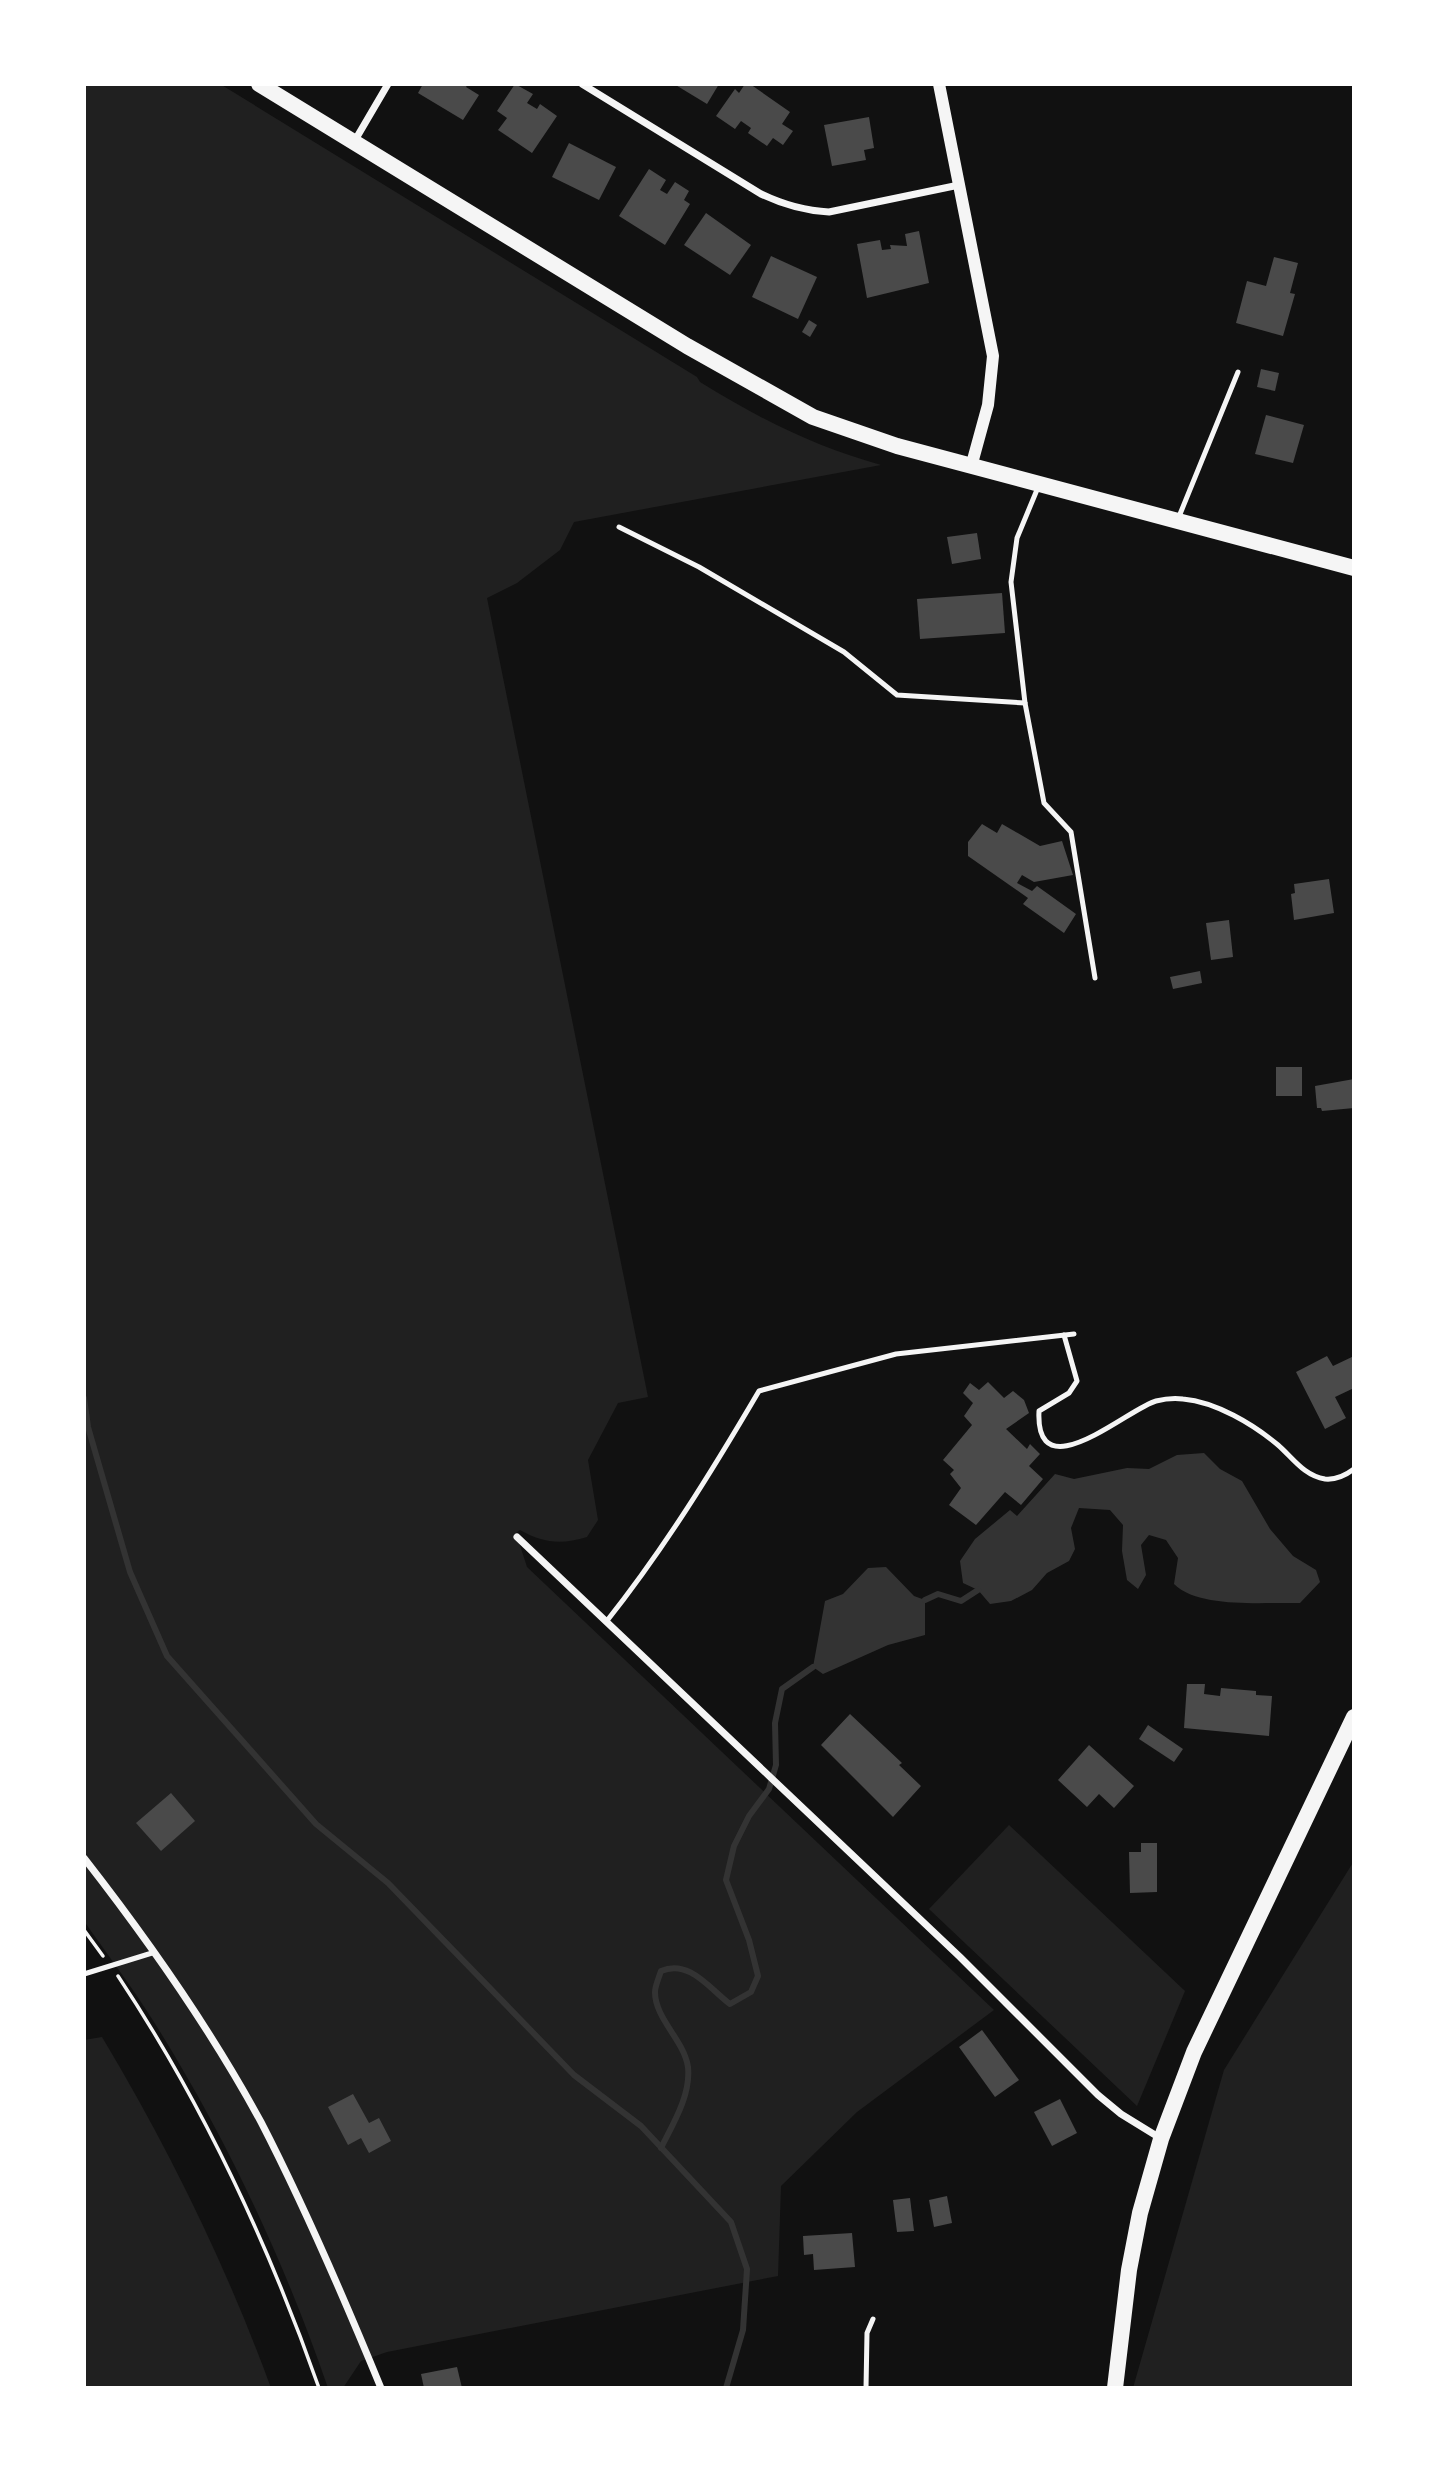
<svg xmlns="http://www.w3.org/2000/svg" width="1438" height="2472" font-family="'IBM Plex Sans',sans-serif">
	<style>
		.green { fill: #202020 }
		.water { fill: #333 }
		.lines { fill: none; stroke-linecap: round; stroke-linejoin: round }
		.stream { stroke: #333; stroke-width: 6 }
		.building { fill: #4a4a4a }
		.path { stroke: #f5f5f5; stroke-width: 3.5 }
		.service { stroke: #f5f5f5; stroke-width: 5 }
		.minor { stroke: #f5f5f5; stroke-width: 7 }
		.tertiary { stroke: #f5f5f5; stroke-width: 12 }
		.primary { stroke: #f5f5f5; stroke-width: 16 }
	</style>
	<rect width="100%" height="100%" fill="#111"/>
	<g class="green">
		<path d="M84 84H220L697 377 700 382C758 418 815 447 881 465L574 522 560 550 517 583 487 598 648 1397 618 1403 588 1460 598 1520 587 1537C561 1545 543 1543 520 1530L516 1533 527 1567 994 2010 857 2112 781 2186 778 2276 387 2352 361 2361 343 2388H328C284 2260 226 2137 154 2022 132 1987 107 1954 84 1921Z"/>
		<polygon points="1009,1825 1185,1991 1137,2106 929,1909"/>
		<polygon points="1354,1861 1354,2388 1133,2388 1224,2070"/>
		<path d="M102 2037C169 2149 226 2265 271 2388H84V2040Z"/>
	</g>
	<g class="water">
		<path d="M1204 1453 1220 1469 1242 1481 1270 1529 1293 1556 1316 1570 1320 1582 1300 1603C1265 1602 1199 1609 1174 1584L1178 1558 1166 1540 1149 1535 1141 1545 1146 1575 1138 1589 1127 1580 1122 1551 1123 1525 1110 1510 1079 1508 1071 1528 1075 1549 1069 1561 1047 1573 1032 1590 1011 1601 990 1604 978 1590 963 1583 960 1561 975 1539 1010 1510 1017 1516 1055 1474 1074 1479 1127 1468 1149 1469 1177 1455Z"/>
		<polygon points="886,1567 914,1596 925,1600 925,1635 888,1645 823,1674 813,1667 825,1601 843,1594 868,1568"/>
	</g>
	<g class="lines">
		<g class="stream">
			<polyline points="84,1398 88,1427 130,1572 167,1656 316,1824 388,1883 574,2075 641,2126 731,2222 747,2269 743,2330 726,2388"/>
			<polyline points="925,1600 938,1594 961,1601 978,1590"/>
			<path d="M661 2148C673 2124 691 2095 688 2067 684 2040 655 2019 655 1992 655 1986 659 1977 661 1971 689 1959 709 1988 730 2004L751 1992 758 1976 749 1940 726 1880 734 1846 749 1816 769 1789 776 1765 775 1723 782 1689 813 1667"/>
		</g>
	</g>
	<g class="building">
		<polygon points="423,84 468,84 466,87 479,95 463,120 418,93"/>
		<polygon points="515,84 533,94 527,103 537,109 540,104 557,116 532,153 498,130 507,118 497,111"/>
		<polygon points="674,84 719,84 707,104"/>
		<polygon points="745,84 750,84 790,112 782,124 793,131 783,145 773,138 767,146 748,133 751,128 741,121 735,129 716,116 735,89 739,93"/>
		<polygon points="869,117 874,148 864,150 866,160 832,166 824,125"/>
		<polygon points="569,143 616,167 599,200 552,177"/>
		<polygon points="649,169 666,180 660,190 667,194 675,182 689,191 684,200 690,204 665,245 619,216"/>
		<polygon points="706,213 751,245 730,275 684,245"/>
		<polygon points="919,231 929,283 867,298 857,244 880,240 882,250 891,249 890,245 907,246 905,234"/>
		<polygon points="771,256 817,277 798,319 752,297"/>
		<polygon points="1274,257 1298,263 1290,293 1295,294 1283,336 1236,323 1247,281 1266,286"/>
		<polygon points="809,320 817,325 810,337 802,332"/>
		<polygon points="1261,369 1279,373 1275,391 1257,387"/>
		<polygon points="1266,415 1304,425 1293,463 1255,454"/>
		<polygon points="977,533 981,559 952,564 947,537"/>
		<polygon points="1002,593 1005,633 920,639 917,599"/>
		<polygon points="982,824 997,833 1002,824 1040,846 1062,841 1073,875 1034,882 1022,875 1017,883 1032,891 1037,886 1076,914 1064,933 1023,904 1028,898 968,856 968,842"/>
		<polygon points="1329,879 1334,913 1294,920 1291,894 1295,893 1294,884"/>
		<polygon points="1229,920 1233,957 1211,960 1206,923"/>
		<polygon points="1200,971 1202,983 1173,989 1170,977"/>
		<rect x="1276" y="1067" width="26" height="29"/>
		<polygon points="1354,1079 1354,1108 1322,1111 1321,1108 1317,1108 1315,1086"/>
		<polygon points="1327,1356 1333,1366 1354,1356 1354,1388 1335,1397 1346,1418 1325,1429 1296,1372"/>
		<polygon points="988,1382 1004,1398 1013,1391 1024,1400 1029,1413 1006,1429 1027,1449 1030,1444 1040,1454 1029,1466 1043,1479 1021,1505 1005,1492 976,1525 949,1505 961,1488 950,1474 954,1470 943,1460 972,1425 964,1416 973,1403 963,1393 970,1383 979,1390"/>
		<polygon points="1187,1684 1205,1684 1204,1694 1220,1696 1221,1688 1256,1691 1256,1695 1272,1696 1269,1736 1184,1728"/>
		<polygon points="850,1714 902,1763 899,1765 921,1786 893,1817 821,1745"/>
		<polygon points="1148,1725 1183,1749 1174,1762 1139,1739"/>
		<polygon points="1089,1745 1134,1786 1114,1808 1099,1794 1087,1807 1058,1780"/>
		<polygon points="171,1793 195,1821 161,1851 136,1823"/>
		<polygon points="1141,1843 1157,1843 1157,1892 1130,1893 1129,1852 1141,1852"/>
		<polygon points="982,2030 1019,2080 995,2097 959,2047"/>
		<polygon points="353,2094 369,2123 379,2118 391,2141 369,2153 361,2138 348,2145 328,2107"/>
		<polygon points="1060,2099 1077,2133 1052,2146 1034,2112"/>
		<polygon points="947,2196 952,2223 934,2227 929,2200"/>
		<polygon points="910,2198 914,2231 897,2232 893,2200"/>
		<polygon points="852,2233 855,2267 814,2270 813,2254 804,2255 803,2236"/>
		<polygon points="457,2367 462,2388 424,2388 421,2374"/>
	</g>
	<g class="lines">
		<g class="path">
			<polyline points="84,1930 103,1956"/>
			<path d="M118 1976C203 2104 268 2243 319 2388"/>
		</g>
		<g class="service">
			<polyline points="1039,485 1017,538 1011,582 1025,703 1044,803 1071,832 1095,978"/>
			<polyline points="1178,519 1238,372"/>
			<polyline points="619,527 699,567 844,652 897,695 1025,703"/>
			<path d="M1064 1335 1077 1381 1069 1393 1039 1411C1035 1493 1129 1408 1156 1401 1164 1399 1175 1398 1183 1399 1216 1402 1253 1424 1278 1445 1292 1457 1304 1476 1325 1479 1335 1480 1346 1475 1354 1469"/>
			<path d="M606 1622C664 1549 712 1471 759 1391L896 1354 1074 1334"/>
			<polyline points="84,1974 152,1953"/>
			<polyline points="866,2388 867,2333 873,2319"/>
		</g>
		<g class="minor">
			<path d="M582 84 761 194C784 205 804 211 829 212L959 185"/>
			<polyline points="354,142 388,84"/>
			<polyline points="517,1537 960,1957 1098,2095 1121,2114 1160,2138"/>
			<path d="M84 1858C148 1940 211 2030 261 2122 306 2209 344 2298 381 2388"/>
		</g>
		<polyline class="tertiary" points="939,84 993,356 988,405 971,467"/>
		<g class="primary">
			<polyline points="259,84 687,346 813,417 897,446 1354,568"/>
			<polyline points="1115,2388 1129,2270 1140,2213 1161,2139 1194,2052 1354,1717"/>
		</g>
	</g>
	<rect width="1438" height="2472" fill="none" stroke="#ffffff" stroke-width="172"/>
</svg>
